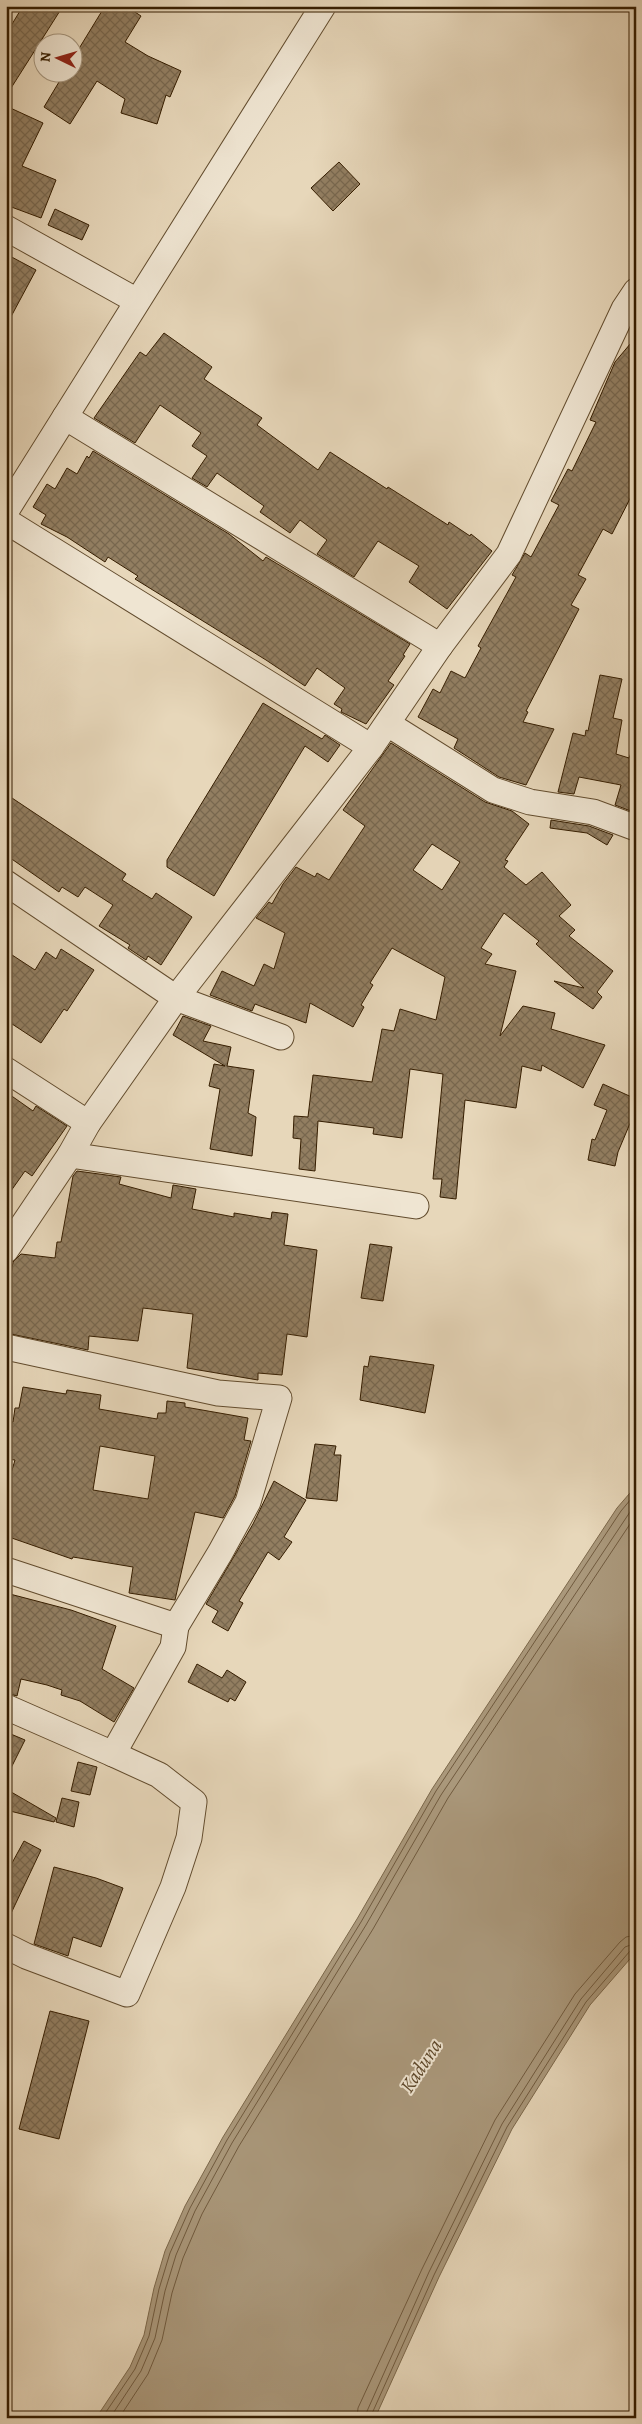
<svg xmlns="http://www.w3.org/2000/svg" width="642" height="2424" font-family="Alegreya,serif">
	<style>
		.water { fill: #aa987b; stroke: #7b674a }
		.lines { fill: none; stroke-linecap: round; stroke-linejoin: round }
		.shore { stroke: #705a3e; stroke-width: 1 }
		.building { fill: url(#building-cross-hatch); stroke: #351d00; fill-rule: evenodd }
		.minor-casing { stroke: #624c2e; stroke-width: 27 }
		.minor { stroke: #efe5d2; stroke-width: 25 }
		.labels { text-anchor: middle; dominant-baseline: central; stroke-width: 4; stroke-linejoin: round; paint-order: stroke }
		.water-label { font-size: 20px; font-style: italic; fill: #5e482b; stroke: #efe5d2 }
	</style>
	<defs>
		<pattern id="building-cross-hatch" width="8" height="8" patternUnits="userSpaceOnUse" patternTransform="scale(1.25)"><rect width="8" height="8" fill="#927e61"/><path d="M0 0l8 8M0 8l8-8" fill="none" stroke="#78674e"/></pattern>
	</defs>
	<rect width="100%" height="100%" fill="#e7d7ba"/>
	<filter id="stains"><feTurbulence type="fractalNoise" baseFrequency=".004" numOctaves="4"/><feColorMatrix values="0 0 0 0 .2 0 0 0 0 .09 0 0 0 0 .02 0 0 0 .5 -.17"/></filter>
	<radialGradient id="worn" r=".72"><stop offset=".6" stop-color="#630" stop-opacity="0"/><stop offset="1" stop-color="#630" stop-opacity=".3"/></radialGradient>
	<polygon class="water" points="636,1486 636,1952 590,2005 512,2129 439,2277 375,2418 96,2418 130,2367 144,2335 154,2288 165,2251 185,2206 223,2137 357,1919 432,1789 617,1508"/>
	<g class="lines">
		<g class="shore">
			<polyline points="102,2418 135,2369 149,2336 159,2289 170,2253 190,2208 227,2140 361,1922 436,1791 621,1511 636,1493"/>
			<polyline points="110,2418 141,2371 155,2338 165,2291 176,2255 195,2211 232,2143 366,1925 441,1795 636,1503"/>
			<polyline points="119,2418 148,2374 162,2340 172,2293 183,2258 202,2214 239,2146 373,1929 448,1798 636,1515"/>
			<polyline points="357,2418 358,2408 422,2269 495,2120 575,1994 620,1942 626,1937 636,1935"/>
			<polyline points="364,2418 429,2272 502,2124 581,1999 625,1947 636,1943"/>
			<polyline points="370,2418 434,2275 507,2127 586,2002 630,1951 636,1949"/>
		</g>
	</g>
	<g class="building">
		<polygon points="23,6 63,6 6,96 6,34"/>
		<polygon points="105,6 126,6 141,16 125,42 148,56 181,71 170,97 166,95 157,124 121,113 125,99 97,81 70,124 44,107 65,72 72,72 72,60"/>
		<polygon points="6,106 43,123 22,166 56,180 41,218 6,205"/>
		<polygon points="339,162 360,184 333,211 311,188"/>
		<polygon points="55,209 89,225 82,240 48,225"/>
		<polygon points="6,254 36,270 6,326"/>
		<polygon points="164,333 212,367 204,379 262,418 257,425 318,470 330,452 387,489 388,487 448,525 449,522 470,536 471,534 492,551 447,609 409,582 419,566 378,541 354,577 317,554 327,540 300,520 290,533 260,512 264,506 217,473 207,487 192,478 207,456 192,446 201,433 160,405 135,443 94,418 140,352 146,356"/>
		<polygon points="636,337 636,487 612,534 603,529 578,575 586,579 571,605 579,609 526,711 528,712 523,722 554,729 526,785 499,777 454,748 458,739 418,717 433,689 440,693 451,671 465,678 481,648 478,646 516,577 512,575 525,553 531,557 559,505 551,501 568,469 572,471 596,422 590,420 615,362"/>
		<polygon points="93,451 229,534 263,561 266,557 410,644 403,655 405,656 388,681 394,685 366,724 341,712 342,709 334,704 345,688 317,668 305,686 266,660 135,579 138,576 108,557 105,562 67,537 41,524 46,515 33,507 47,484 55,489 67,468 77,474 87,456 89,458"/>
		<polygon points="600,675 622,679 613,718 622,720 616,754 629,758 632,750 636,750 636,813 615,805 621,785 579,777 574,794 558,792 573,733 585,736 586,730 588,731"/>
		<polygon points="263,703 322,739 325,735 340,745 328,762 305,746 214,896 167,867 167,860"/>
		<path d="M391 743 485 802 512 811 529 824 505 860 508 861 504 867 526 885 542 872 571 905 559 916 575 930 569 936 613 971 597 992 602 997 593 1009 554 981 584 988 536 944 539 941 504 913 481 948 492 954 485 964 516 971 500 1036 523 1006 555 1013 551 1029 605 1045 583 1088 542 1065 541 1071 522 1066 516 1108 465 1100 456 1199 440 1197 442 1179H433L443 1074 410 1069 402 1138 373 1134 374 1128 318 1121 315 1171 299 1169 301 1139 293 1138 294 1116 308 1117 313 1075 372 1082 382 1029 394 1031 400 1009 436 1020 445 977 392 948 370 983 373 985 361 1005 364 1007 353 1027 310 1003 306 1023 255 1004 252 1011 210 995 222 971 254 986 264 964 274 969 285 933 256 918 269 902 272 904 283 884 296 867 315 877 317 873 329 880 365 826 343 810ZM432 844 460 862 442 890 413 870Z"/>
		<polygon points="6,794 126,874 122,880 152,899 156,893 192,917 161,965 148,956 146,960 128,948 130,945 99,926 113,905 85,887 78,897 62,887 59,892 6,855"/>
		<polygon points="551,820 589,826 613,835 607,845 587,833 550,828"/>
		<polygon points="61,949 94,970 67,1011 64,1009 41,1043 6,1020 6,951 35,970 46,952 56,959"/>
		<polygon points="183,1016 211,1026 203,1041 231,1047 227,1066 254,1070 248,1113 256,1117 252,1156 210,1149 220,1089 209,1086 214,1064 225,1066 173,1035"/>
		<polygon points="603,1084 636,1099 636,1123 631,1121 618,1152 615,1166 588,1160 592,1139 595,1140 607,1110 594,1105"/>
		<polygon points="6,1092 33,1111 36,1106 67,1126 32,1176 25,1171 6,1198"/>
		<polygon points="77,1171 121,1177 119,1184 171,1198 173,1185 196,1189 192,1209 234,1217 234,1213 271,1219 272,1212 288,1214 284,1245 317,1250 307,1337 287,1334 282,1375 258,1373 258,1380 187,1368 193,1314 143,1308 138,1341 89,1336 88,1350 6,1333 6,1307 13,1262 21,1254 55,1258 57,1242 61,1242 73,1176"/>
		<polygon points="370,1244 392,1247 383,1301 361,1298"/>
		<polygon points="370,1356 434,1365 425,1413 360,1400 364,1366 368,1367"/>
		<path d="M23 1387 66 1394 67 1390 101 1395 99 1409 157 1419 158 1413H166L167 1401 185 1403V1407L248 1418 244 1440 251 1441 235 1496 223 1518 195 1512 175 1600 129 1593 133 1567 73 1557 72 1559 6 1536V1490L15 1460 6 1459V1421L13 1422 15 1408H19ZM100 1446 155 1456 148 1499 93 1490Z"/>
		<polygon points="315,1444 336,1446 334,1455 341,1455 337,1501 306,1498"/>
		<polygon points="274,1481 306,1500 284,1537 292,1542 279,1560 268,1552 239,1601 243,1603 228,1631 212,1622 218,1611 206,1604 253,1524"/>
		<polygon points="6,1593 71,1610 116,1626 102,1669 134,1688 114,1722 80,1701 61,1695 62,1690 47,1685 21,1679 17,1696 6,1693"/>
		<polygon points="197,1664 222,1678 227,1670 246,1682 235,1701 230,1698 228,1702 188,1682"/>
		<polygon points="6,1732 25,1740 6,1778"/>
		<polygon points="78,1762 97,1767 90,1795 71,1791"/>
		<polygon points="6,1789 56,1818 54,1822 6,1810"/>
		<polygon points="62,1798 79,1802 74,1827 56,1822"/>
		<polygon points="24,1841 41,1850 6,1924 6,1874"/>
		<polygon points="54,1867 96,1878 123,1888 101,1947 73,1937 68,1956 34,1944"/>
		<polygon points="50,2011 89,2021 59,2139 19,2129"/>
	</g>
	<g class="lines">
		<g class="minor-casing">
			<g id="minor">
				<polyline points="6,228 137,301"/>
				<polyline points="65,417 440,646"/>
				<polyline points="6,511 323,6"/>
				<polyline points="6,521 371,747"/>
				<polyline points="388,724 493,790 530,802 593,812 636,828"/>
				<polyline points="6,883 176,998 281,1037"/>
				<polyline points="6,1070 88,1123"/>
				<polyline points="70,1155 416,1206"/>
				<polyline points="6,1250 70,1155 88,1123 176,998 371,747 440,646 509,554 624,309 636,291"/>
				<polyline points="6,1347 218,1393 279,1398 248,1502 220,1553 176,1626 6,1570"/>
				<polyline points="6,1707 113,1754 173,1647 176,1626"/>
				<polyline points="6,1946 26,1956 127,1994 173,1887 189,1838 194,1802 159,1775 113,1754"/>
			</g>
		</g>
		<use href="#minor" class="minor"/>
	</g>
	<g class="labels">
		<g class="water-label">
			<text transform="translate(421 2066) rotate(-57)">Kaduna</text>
		</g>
	</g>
	<rect width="642" height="2424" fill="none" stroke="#e7d7ba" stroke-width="25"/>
	<rect x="8" y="8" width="627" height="2409" fill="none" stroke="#351d00" stroke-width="2.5"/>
	<rect x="12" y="12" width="617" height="2399" fill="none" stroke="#351d00"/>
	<g transform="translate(58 58) rotate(275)"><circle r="24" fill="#efe5d2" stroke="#a5957e"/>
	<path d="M0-4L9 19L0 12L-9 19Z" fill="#8f2418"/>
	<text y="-8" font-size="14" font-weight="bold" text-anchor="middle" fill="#351d00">N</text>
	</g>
	<rect width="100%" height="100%" filter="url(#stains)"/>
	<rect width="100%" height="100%" fill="url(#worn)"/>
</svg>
